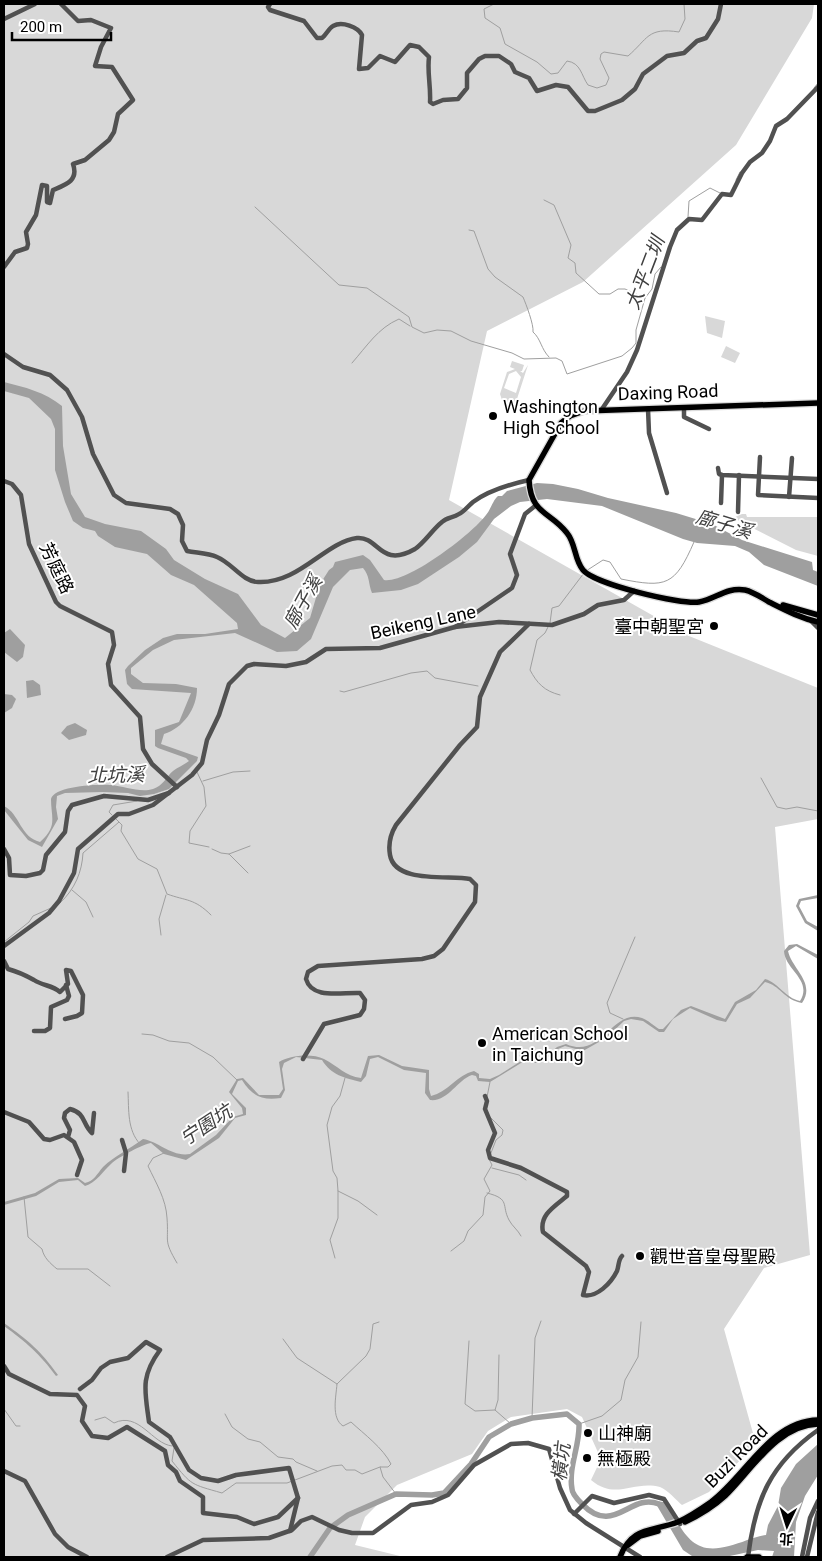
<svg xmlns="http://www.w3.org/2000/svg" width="822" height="1561" font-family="Roboto,'Noto Sans TC',sans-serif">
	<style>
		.green { fill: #d8d8d8; fill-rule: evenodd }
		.water { fill: #9f9f9f }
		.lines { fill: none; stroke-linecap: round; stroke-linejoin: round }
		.stream { stroke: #9f9f9f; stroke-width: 1 }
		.river { stroke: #9f9f9f; stroke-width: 5.5 }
		.major-casing { stroke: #dbdbdb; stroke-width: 8 }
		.minor { stroke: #515151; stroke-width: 4.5 }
		.major { stroke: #000; stroke-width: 5.5 }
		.poi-dot { fill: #000; stroke: #fff; stroke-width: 2 }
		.labels { text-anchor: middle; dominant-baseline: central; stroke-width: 4; stroke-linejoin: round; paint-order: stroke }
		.street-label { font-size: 18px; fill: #000; stroke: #fff }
		.poi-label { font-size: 18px; fill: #000; stroke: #fff; text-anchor: start }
		.water-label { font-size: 19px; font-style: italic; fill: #404040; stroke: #fff }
	</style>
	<rect width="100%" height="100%" fill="#fff"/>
	<g class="green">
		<path d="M4 4H814L812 18 736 145 583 282 487 331 449 500 689 636 818 688V819L775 827 810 1255 764 1268 724 1329 756 1444 709 1492 682 1505C676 1500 668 1490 660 1487 633 1480 616 1501 591 1480L601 1459 582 1417 567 1409 511 1417 488 1431 472 1454 397 1485 365 1517 355 1545 404 1557H4Z"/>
		<polygon points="705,316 725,321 722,338 707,333"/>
		<polygon points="726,346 740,353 735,363 721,357"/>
		<path d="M512 361 524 365 522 371H520L523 373 528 365 515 405 513 401 506 403 502 400 500 394 507 372 515 369 510 367ZM516 371 521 377 516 393 504 388 509 374Z"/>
		<polygon points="742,514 746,514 747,517 818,517 818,556 796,550 733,518"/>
	</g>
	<g class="water">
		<path d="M4 382C24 387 45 392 62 406L63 446 71 494 85 517 105 524 141 531 166 549 174 560 205 579 238 594 261 625 285 638 310 618 320 584 329 570 333 567 335 562 363 555 370 560 384 580C407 584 472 534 486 515 491 509 493 500 498 496H502L507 491 537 483 553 484 578 489 608 498 676 513 712 524 742 540 812 562 813 570 818 572V586L764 565 749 552 735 546 697 543 683 539 602 506 547 499 520 502 511 506 494 519 477 542 459 557 418 584 401 590 372 593C368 583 370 576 363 568L350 570 333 587 311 639 297 651 277 652 235 633 174 640 153 650 131 668V674L143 683 176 684 197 688C197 709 183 728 164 734L161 744 198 757 197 761 169 789 154 794 140 796 128 793 103 792 65 793 57 796 56 807 58 819 42 847 28 840 4 810V806C20 814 20 837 40 842 58 826 51 818 51 799 54 786 98 784 111 785 124 786 140 793 153 789 163 786 166 777 173 771 178 767 184 765 189 761L186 758 158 748 155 746V730L179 722 191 693 132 689 127 684 125 670 128 666 145 650 163 638 177 634H205L238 629 237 623 194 585 171 575 147 554 115 547 98 536 95 531 83 528 73 521 65 502 55 470V429L51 419 29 398 4 391Z"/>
		<polygon points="10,629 25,645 23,657 17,662 4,652 4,633"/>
		<polygon points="33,680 40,685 41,695 27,698 26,681"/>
		<polygon points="4,694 12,695 16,699 12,708 4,713"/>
		<polygon points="75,723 87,730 86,735 69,740 61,733 67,726"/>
		<polygon points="818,895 818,898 801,901 799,906 807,921 818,927 818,931 805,923 796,906 799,899"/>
		<path d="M797 944 818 955V959L796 946 788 951C792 969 816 983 802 1003 784 1000 780 985 765 982L750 998 737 1004 726 1022 717 1020 690 1008 673 1019 664 1032H659L643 1021 631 1019 624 1021 606 1038 583 1051 565 1046 558 1049 541 1063H521L495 1079 490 1082 478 1081 476 1076 472 1075C457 1080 448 1102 430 1100L425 1093 426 1073 404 1070 378 1057 370 1059 366 1076 361 1082C345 1078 331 1075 322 1060L296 1057 284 1063 282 1069 285 1090 281 1098C262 1101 252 1096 242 1080L238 1081 232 1094 246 1108V1115L235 1118 219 1138 186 1160 164 1154 151 1143C145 1143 117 1158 112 1163 103 1171 96 1183 85 1186L78 1180 59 1182 36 1196 4 1205V1202L35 1193 59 1179 78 1178 85 1183C94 1181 97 1174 103 1167 114 1156 130 1149 143 1139 160 1142 171 1157 190 1154L216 1135 233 1117 243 1114 242 1108 229 1092 237 1079 243 1078 259 1095H279L283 1089 279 1062C290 1055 312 1053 324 1059 338 1066 345 1076 361 1078L368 1056 379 1055 402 1066 429 1070V1089L431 1096C448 1092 457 1075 474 1071L479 1074V1078L490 1079 499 1075 521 1061H541L557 1047 566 1044C602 1060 612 1008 642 1018 648 1020 654 1026 659 1029H663L681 1010 691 1006 725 1019 735 1002 756 990 765 979C779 983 785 998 800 1001 813 980 785 970 784 951L789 945Z"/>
		<path d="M4 1323C29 1341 40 1350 58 1375L56 1376C40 1354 26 1342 4 1326Z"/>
		<path d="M818 1444V1475L805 1496 796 1522 794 1557H772L774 1551 758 1550 725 1557 692 1556 683 1550 656 1504 652 1501 664 1502C684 1529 689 1557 729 1546 742 1543 753 1537 766 1535L768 1525 778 1506 781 1488 796 1464Z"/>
	</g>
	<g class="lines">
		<g class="stream">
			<path d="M494 4 484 9 485 18 500 28 505 44 537 62 551 74 558 73 567 61C581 63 581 75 588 85L597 88 606 85 609 78 600 59 601 54 604 52 628 56C648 39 647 27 679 32L685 19 684 4"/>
			<polyline points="814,88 818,83"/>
			<polyline points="736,180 740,172"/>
			<polyline points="544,200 554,205 571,245 568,258 575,263 576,273 599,294 610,294 618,289 625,289 645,298"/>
			<polyline points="255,207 339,285 367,288 409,317 412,327 424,333 437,330 451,331 471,341 512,353 524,359 556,358 562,361 567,374 622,356 632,348 636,343 636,330 645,298 652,289 655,274 661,267"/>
			<polyline points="688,217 689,201 710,188 720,193"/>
			<path d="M469 230 474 231 488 269 495 277 523 297C526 304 534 325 533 332 541 339 541 349 549 357"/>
			<path d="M352 363C367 346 378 328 399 319L410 326"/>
			<path d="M586 571 603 560 610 562 621 579C666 588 675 586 694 542"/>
			<polyline points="550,623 552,608 559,606 584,573"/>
			<path d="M548 627 545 633 537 640 530 670C537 683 544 691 560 695"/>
			<polyline points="340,691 344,692 411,673 427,671 435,678 478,686"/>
			<polyline points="197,772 204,787 206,806 190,831 189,843 209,847"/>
			<polyline points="761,778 777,807 786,809 797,807 818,811"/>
			<polyline points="203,781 233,772 250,771"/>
			<polyline points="112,815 109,812 113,805 137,801"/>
			<path d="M119 822 122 825 121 831 138 859 157 869 167 894C186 901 194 898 211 915"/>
			<polyline points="212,849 221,853 229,854 248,873"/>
			<polyline points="229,854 250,846"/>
			<polyline points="72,890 86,902 93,917"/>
			<path d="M60 903C75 889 82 872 83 853L119 822 115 818"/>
			<polyline points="161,935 159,919 166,895"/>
			<polyline points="4,942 29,922 33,916 51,908"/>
			<polyline points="623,1019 610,1013 607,1003 635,937"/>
			<polyline points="142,1034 153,1035 169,1041 189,1043 213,1057 237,1080"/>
			<path d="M128 1092C129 1110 127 1130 140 1144"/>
			<polyline points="487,1097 490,1082"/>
			<path d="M164 1153 153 1158 148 1166C156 1183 166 1199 167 1218 169 1243 163 1239 177 1263"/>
			<polyline points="491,1153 496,1140 502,1135 503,1130 491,1118"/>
			<polyline points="492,1168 519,1175 526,1180"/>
			<polyline points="338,1191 358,1201 377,1215"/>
			<path d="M487 1193C511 1199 501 1205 509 1220 512 1226 518 1230 521 1236"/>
			<path d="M24 1197 28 1237 42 1249C44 1258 50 1263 57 1269H88L110 1286"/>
			<polyline points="451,1251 464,1241 468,1231 483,1215 485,1197 490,1191 484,1179 492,1165 489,1159"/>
			<polyline points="335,1258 330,1240 338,1218 338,1191 337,1178 333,1171 327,1125 332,1107 340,1096 345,1078"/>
			<path d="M283 1339 297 1358 337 1384C336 1397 331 1418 343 1426L351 1422C364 1434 383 1448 391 1464L388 1467H380L383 1477 396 1494"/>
			<polyline points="469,1341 465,1404 475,1411 495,1410"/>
			<polyline points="499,1355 498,1400 495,1410 511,1424"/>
			<polyline points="337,1384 366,1356 370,1349 373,1324 379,1322"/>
			<polyline points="4,1409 16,1426 20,1426"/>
			<polyline points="225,1414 232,1427 248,1439 260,1442 278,1457 293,1459 296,1462 317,1471"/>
			<polyline points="532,1418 535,1338 541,1321"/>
			<path d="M95 1420 105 1417 114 1423C139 1411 152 1444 172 1446"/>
			<polyline points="579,1424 602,1416 621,1400 625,1380 638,1357 641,1322"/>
			<path d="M174 1448 172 1461C192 1486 191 1484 222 1493L236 1483H287L332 1466 342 1465 346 1470H355L362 1474 380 1467"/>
		</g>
		<path class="river" d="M310 1557 330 1528 348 1515 396 1494 432 1495 444 1493 471 1464 489 1437 511 1424 532 1418 567 1414 579 1424C580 1446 568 1467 572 1489 572 1494 578 1500 582 1504 614 1537 630 1492 659 1504"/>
		<g class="major-casing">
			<g id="major">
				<path d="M818 403 584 411 570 416 561 423 529 480C531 515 550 511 567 533 576 544 574 559 583 570 594 584 681 605 699 602 716 599 726 587 745 590 754 592 762 598 769 602 785 610 800 618 818 622"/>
				<polyline points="783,605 818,615"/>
				<path d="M685 1522C700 1515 713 1507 725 1496 751 1471 777 1425 818 1424"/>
				<polyline points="628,1545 640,1536 658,1531"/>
				<path d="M620 1557C632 1526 651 1532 678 1522 689 1517 701 1509 711 1502 746 1476 770 1421 818 1420"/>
				<polyline points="747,1557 759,1557"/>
			</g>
		</g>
		<g class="minor">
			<path d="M270 4 268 7 270 10 304 21 317 38H322C326 35 329 28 333 26 342 21 358 27 362 35L359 69 368 68 380 56 395 62 410 45 419 47 429 57C427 73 431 86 430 102L433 104 443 100 458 99 467 88V73L479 59 485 56H499L511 64 515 72 529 78 537 91 556 85 568 87 588 111H595L622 100 635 89 643 74 667 56 684 53 697 41 706 38 718 19 721 4"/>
			<polyline points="4,19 35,4"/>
			<path d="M4 267 15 252 27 248 28 244 26 232 36 215 42 185 47 186V202L50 203 53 190C65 185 79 181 73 164L85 160 109 140 114 132 118 114 133 100 112 67 95 66 101 47 111 28 91 20 78 21 61 4"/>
			<path d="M4 354 23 367 50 375 67 390 82 417 93 454 114 495 126 503 170 509 178 514 183 525 182 541 187 551C197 553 208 553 217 557 232 563 243 582 258 582 299 584 325 542 357 538 379 536 380 569 415 549 425 542 432 530 442 522 447 517 453 518 459 514 464 512 468 506 473 502 489 490 511 484 529 480"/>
			<polyline points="684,408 684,417 709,429"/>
			<polyline points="602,409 627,372 637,350 670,247 677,230 689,219 702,220 722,194 731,195 742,173 750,162 762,153 770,141 776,126 787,119 818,87"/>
			<polyline points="648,409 649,433 667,493"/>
			<polyline points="760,457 758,495 818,498"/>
			<polyline points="718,468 719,474 722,475 818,479"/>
			<polyline points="4,481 12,484 21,495 29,544 56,602 60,606 112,632 114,645 108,664 111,685 140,717 143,749 152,764 177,787"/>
			<polyline points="789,497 792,458"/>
			<polyline points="721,503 722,475"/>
			<polyline points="738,512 739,475"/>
			<polyline points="810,620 818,628"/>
			<polyline points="455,627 512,588 517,575 510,554 525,514 535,506"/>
			<polyline points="4,849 9,858 10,875 26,876 40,873 43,870 46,855 65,832 68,811 72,805 104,796 148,800 169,793"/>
			<polyline points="4,946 49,913 59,901 74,873 78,849 118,814 129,814 153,805 192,775 202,763 207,740 219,715 229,684 247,666 254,664 286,666 306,662 326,649 380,648 455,627 499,622 552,625 584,614 598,605 624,600 634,591"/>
			<path d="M4 961 8 969C19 972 25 975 34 980 43 986 52 985 60 992L68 984 66 970 71 971 83 995 82 1013 77 1016 65 1019"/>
			<polyline points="34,1031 45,1031 50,1028 51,1007 67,1000 69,996 66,985"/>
			<path d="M303 1059 324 1024 360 1015 364 1009 365 1000 360 993C342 992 312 1000 306 979L308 972 318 966 422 959 434 956 443 949 475 902 476 885 470 879C449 875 395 884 390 855 388 844 390 835 396 825L460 745 477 727 480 697 500 652 529 624"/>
			<path d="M485 1096 487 1101 485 1109 495 1133 488 1150 490 1158 521 1168 567 1192V1196C555 1206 539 1215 543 1232L586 1266 589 1272 583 1295C597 1298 611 1283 617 1271 619 1266 618 1260 622 1256"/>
			<polyline points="4,1112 29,1122 44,1139 50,1140 64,1135 74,1142 82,1160 77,1175"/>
			<path d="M68 1137 70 1130 64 1118 65 1113 70 1109C86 1113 82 1124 92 1133L94 1113"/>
			<polyline points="122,1140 126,1153 124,1171"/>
			<polyline points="4,1366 9,1374 50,1394 77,1395 85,1406 82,1421 92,1436 108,1438 127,1427 165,1451 168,1465 176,1472 180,1481 203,1497 203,1513 237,1517 254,1524 278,1517 298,1498"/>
			<path d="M80 1389 92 1380 101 1368 110 1362 128 1358 146 1342 160 1350C140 1377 145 1391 149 1422L170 1437 189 1470 201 1478 218 1481 236 1475 289 1468 298 1498 290 1531"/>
			<polyline points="4,1471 25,1481 55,1534 68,1547 87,1557"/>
			<polyline points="574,1514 592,1496 614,1503 649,1495 664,1499 680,1524"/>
			<polyline points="167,1557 203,1540 269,1538 292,1530 301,1521 312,1517 339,1530 352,1533 373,1533 411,1505 432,1502 448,1495 474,1465 511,1444 528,1443 549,1449 560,1488 570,1510 586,1523 640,1557"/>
			<path d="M748 1557C755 1500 770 1464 818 1430"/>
			<polyline points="802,1557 810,1518 818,1501"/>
			<polyline points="807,1557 818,1512"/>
		</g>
		<use href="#major" class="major"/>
	</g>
	<g class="poi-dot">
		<circle cx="493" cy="416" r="5"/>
		<circle cx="714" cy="626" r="5"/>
		<circle cx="482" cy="1043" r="5"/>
		<circle cx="640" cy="1256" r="5"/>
		<circle cx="588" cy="1433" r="5"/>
		<circle cx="587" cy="1458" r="5"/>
	</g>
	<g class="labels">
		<g class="street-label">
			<text transform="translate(668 392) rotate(-2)">Daxing Road</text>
			<text transform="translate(57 568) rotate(64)">芳庭路</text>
			<text transform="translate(423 622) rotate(-12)">Beikeng Lane</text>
			<text transform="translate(736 1456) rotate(-45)">Buzi Road</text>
		</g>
		<g class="poi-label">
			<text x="503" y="406">Washington<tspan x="503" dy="21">High School</tspan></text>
			<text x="704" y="626" text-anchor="end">臺中朝聖宮</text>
			<text x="492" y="1033">American School<tspan x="492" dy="21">in Taichung</tspan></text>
			<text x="650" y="1256">觀世音皇母聖殿</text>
			<text x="598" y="1433">山神廟</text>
			<text x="597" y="1458">無極殿</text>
		</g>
		<g class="water-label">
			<text transform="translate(645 273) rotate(-69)">太平二圳</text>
			<text transform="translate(724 524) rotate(17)">廍子溪</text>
			<text transform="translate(303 602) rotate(-61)">廍子溪</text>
			<text transform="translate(116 775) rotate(-1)">北坑溪</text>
			<text transform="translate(206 1125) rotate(-33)">宁園坑</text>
			<text transform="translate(561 1462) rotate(-83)">橫坑</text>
		</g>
	</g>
	<rect width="822" height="1561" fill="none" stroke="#000000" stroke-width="10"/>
	<g transform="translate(787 1526) rotate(184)" stroke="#ffffff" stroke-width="4" paint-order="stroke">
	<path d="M0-4L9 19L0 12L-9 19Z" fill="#000000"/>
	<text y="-8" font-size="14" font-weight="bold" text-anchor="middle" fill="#000000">北</text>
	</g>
	<path d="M12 32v8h99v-8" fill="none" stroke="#000000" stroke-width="2.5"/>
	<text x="20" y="32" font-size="15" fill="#000000" stroke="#ffffff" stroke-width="4" paint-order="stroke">200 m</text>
</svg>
